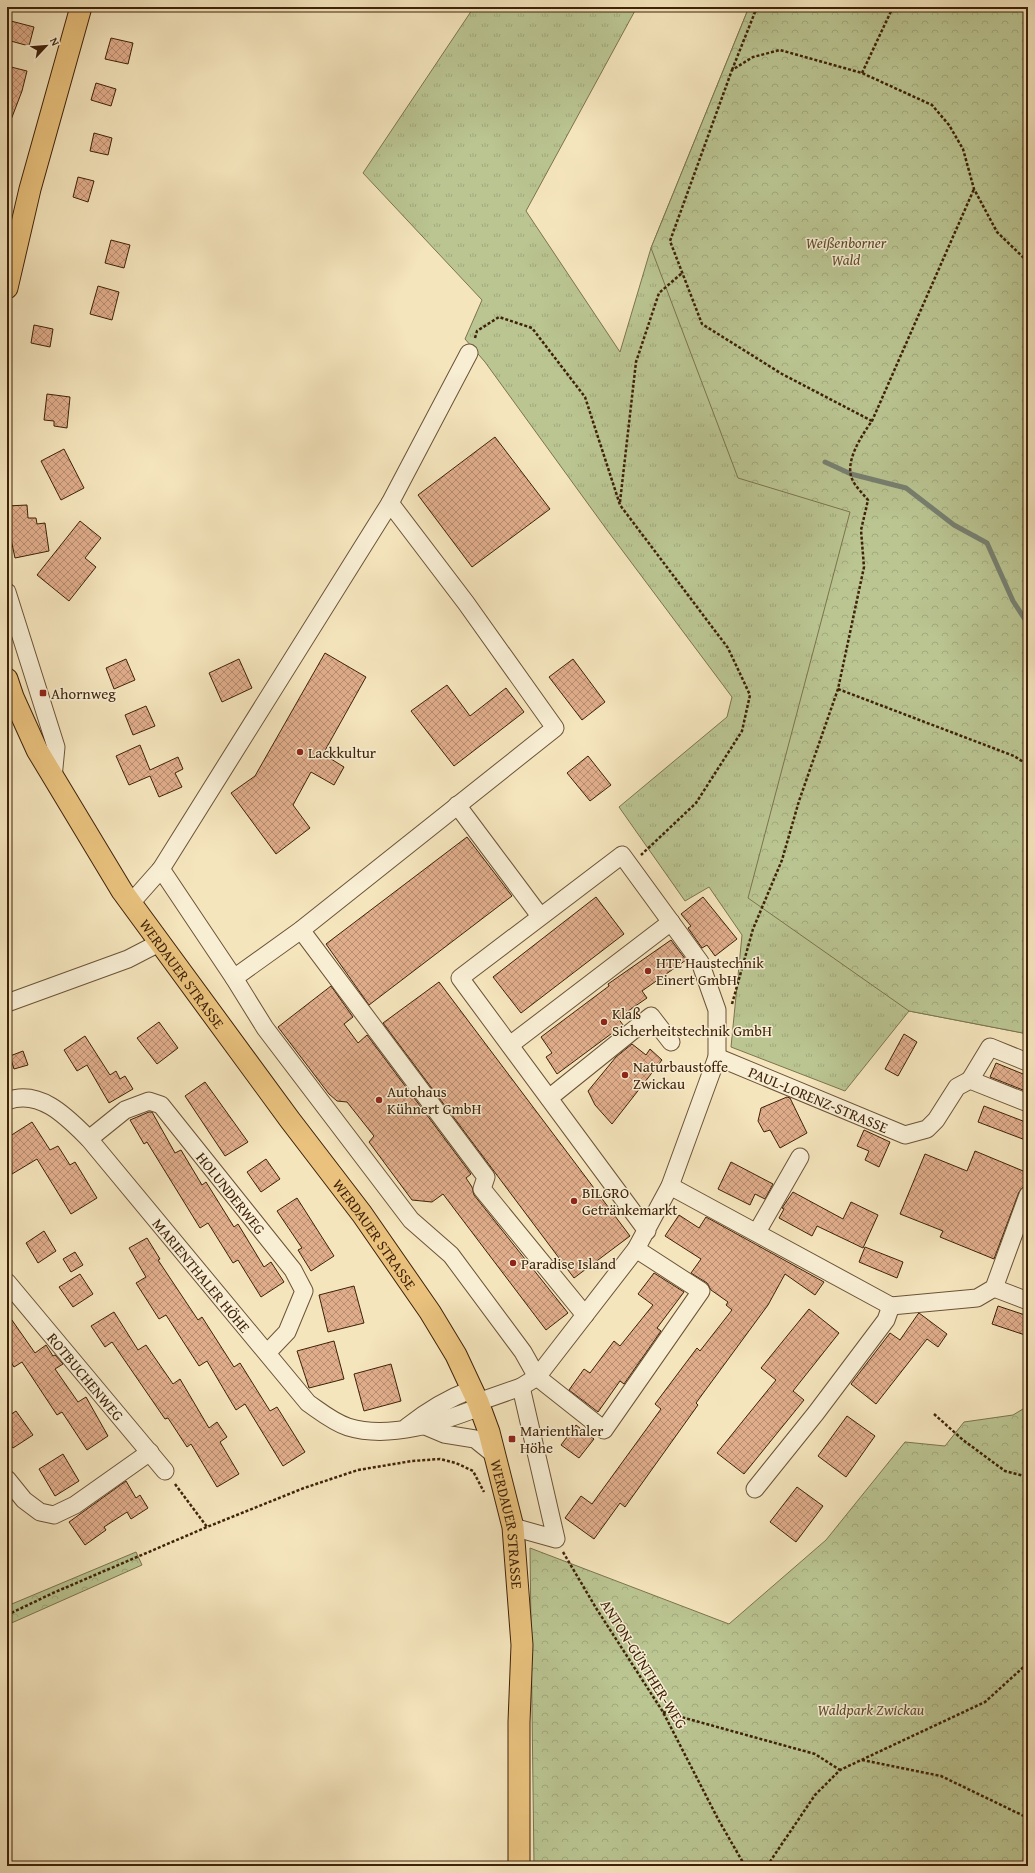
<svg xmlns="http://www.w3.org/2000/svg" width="1035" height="1873" font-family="'Gentium Book Plus',serif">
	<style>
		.grass { fill: url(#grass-tufts); stroke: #7c744e }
		.forest { fill: url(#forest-crowns); stroke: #7c744e }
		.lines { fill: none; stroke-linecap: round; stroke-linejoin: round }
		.stream { stroke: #778071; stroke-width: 5 }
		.building { fill: url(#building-cross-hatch); stroke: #3e2209 }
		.minor-casing { stroke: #6c5336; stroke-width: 19 }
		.major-casing { stroke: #3e2209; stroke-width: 23 }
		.path { stroke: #3e2209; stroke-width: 2.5; stroke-dasharray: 3 2; stroke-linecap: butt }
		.minor { stroke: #f8eed4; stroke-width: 17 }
		.major { stroke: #eac27e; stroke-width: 21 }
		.poi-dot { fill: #8f2418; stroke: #f8eed4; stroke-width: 1.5 }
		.labels { text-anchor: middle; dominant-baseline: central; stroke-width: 3; stroke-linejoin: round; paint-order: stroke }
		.park-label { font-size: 15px; font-style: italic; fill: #5d4b2b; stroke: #f8eed4 }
		.poi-label { font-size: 15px; fill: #3e2209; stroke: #f8eed4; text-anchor: start }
		.street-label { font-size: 15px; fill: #3e2209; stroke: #f8eed4 }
	</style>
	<defs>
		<pattern id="grass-tufts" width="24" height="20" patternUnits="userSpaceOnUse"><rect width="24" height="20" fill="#bac592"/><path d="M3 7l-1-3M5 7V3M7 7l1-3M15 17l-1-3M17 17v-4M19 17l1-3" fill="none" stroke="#a1a97d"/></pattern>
		<pattern id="forest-crowns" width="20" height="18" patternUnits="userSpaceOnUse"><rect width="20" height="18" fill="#bac592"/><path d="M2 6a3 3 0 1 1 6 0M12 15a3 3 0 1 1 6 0" fill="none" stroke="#a1a97d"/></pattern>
		<pattern id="building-cross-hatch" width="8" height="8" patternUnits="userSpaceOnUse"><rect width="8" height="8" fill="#e0ad8b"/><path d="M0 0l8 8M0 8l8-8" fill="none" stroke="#b78c70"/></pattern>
	</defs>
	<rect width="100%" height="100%" fill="#f5e5bd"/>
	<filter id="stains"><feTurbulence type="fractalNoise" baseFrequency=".005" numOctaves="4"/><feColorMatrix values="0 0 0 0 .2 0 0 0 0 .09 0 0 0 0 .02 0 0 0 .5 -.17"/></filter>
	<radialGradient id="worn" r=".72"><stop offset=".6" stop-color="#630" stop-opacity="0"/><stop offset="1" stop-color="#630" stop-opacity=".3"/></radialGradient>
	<polygon class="grass" points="474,7 637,7 526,211 620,352 651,248 749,7 1028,7 1028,1034 909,1011 845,1091 731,1047 742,935 709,887 685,901 619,807 727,717 732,697 607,530 485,362 465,339 482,300 363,173"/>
	<g class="forest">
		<polygon points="749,7 1028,7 1028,1034 909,1011 748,898 850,512 738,478 651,248"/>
		<polygon points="1028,1406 1028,1866 534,1866 530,1548 729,1624 826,1540 905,1442 945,1446 964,1422 1013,1415"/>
		<polygon points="136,1552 142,1565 7,1625 7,1606"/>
	</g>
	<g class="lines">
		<polyline class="stream" points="825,462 851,474 906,488 954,525 987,543 1013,601 1028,624"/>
	</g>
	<g class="building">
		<polygon points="7,20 34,27 29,46 7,40"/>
		<polygon points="111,38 133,43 128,64 105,59"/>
		<polygon points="7,66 27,71 22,91 9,125 7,125"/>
		<polygon points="96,83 116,89 111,106 91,100"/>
		<polygon points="94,133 112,138 108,155 90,151"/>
		<polygon points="78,177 94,181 88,202 73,197"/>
		<polygon points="111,240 130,245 124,268 105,263"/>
		<polygon points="98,286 119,292 112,320 90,314"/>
		<polygon points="34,325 53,329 50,347 31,343"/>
		<polygon points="47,394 70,397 67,428 54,426 54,421 44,420"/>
		<polygon points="495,437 550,509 472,567 418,495"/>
		<polygon points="64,449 84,488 61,500 41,461"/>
		<polygon points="27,505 28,518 36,518 37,524 45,523 49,551 15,558 9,530 7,506"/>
		<polygon points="80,521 101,538 85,558 96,567 69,601 37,575"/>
		<polygon points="325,653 366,677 323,754 344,767 334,785 311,772 293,805 310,828 276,854 231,793 255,776"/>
		<polygon points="126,659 135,680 114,689 106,668"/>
		<polygon points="239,659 252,688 222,702 209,673"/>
		<polygon points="573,659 605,702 582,720 549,677"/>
		<polygon points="447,685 470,716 506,688 524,712 454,766 411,711"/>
		<polygon points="146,706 155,726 133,735 125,715"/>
		<polygon points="140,745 150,770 178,757 183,769 175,773 182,787 159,797 150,776 129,785 116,756"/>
		<polygon points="588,756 611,785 590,801 567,773"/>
		<polygon points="467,837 512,896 369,1005 326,944"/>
		<polygon points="596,897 624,934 521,1013 493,977"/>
		<polygon points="703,897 737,939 715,956 707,945 702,948 688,928 691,926 681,914"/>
		<polygon points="671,940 686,960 642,991 647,998 618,1018 623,1025 557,1074 546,1057 552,1053 541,1037 609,986 608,984"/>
		<polygon points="439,982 630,1236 574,1278 383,1023"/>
		<polygon points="331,986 353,1017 344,1024 358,1043 367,1035 471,1174 466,1178 472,1187 474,1195 568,1313 546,1330 443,1194 432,1202 412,1200 369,1142 374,1136 347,1102 337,1101 329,1094 278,1027"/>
		<polygon points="159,1022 178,1048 157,1064 137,1038"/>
		<polygon points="904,1034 917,1042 898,1076 885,1069"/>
		<polygon points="85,1036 110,1075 116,1071 120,1079 125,1076 133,1089 109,1103 87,1065 77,1071 64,1050"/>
		<polygon points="632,1044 646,1055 650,1049 662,1060 612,1124 595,1105 588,1091 616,1057"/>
		<polygon points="23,1051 28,1065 14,1069 10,1056"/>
		<polygon points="996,1063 1028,1076 1028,1092 990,1077"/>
		<polygon points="205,1082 248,1142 225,1156 185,1096"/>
		<polygon points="787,1097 790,1098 807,1133 780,1148 770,1130 764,1132 758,1121 761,1108"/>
		<polygon points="984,1106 1028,1123 1028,1141 978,1122"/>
		<polygon points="149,1112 152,1112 175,1153 181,1150 202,1185 206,1182 234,1227 238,1224 264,1267 271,1262 284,1282 261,1297 238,1260 233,1263 208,1223 200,1228 147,1142 144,1144 130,1120"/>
		<polygon points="32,1122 50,1150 58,1146 70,1165 75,1162 97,1198 71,1214 37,1159 7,1177 7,1138"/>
		<polygon points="864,1130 890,1142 879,1167 865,1160 869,1151 857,1146"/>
		<polygon points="975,1151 1028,1173 1024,1186 1019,1192 994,1259 940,1237 943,1231 900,1214 925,1154 967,1171"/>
		<polygon points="266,1159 280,1179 261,1192 247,1172"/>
		<polygon points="731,1162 773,1184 765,1199 755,1194 750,1205 718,1189"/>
		<polygon points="793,1192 843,1219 851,1202 878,1215 863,1248 817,1226 812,1236 779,1218 784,1209 782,1208"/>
		<polygon points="297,1198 334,1256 311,1271 298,1250 302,1248 277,1211"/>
		<polygon points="679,1215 699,1228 706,1217 824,1282 815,1295 785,1274 768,1305 696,1403 698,1405 625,1507 620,1503 594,1539 565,1518 581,1496 592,1504 661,1409 655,1404 697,1348 700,1351 732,1310 726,1305 728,1302 711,1290 707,1283 691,1273 701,1259 665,1236"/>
		<polygon points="44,1231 56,1251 38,1263 26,1243"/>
		<polygon points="147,1238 160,1259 158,1260 198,1320 202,1317 234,1367 240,1363 270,1411 277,1407 305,1452 283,1466 245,1404 236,1410 207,1361 199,1366 166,1315 159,1319 136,1283 146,1277 129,1248"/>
		<polygon points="865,1247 903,1262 897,1278 859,1262"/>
		<polygon points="75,1252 83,1265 71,1272 63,1259"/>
		<polygon points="654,1273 684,1292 657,1328 661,1331 624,1384 620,1381 598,1412 569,1390 584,1369 590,1373 614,1341 620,1346 653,1305 638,1294"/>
		<polygon points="80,1274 93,1294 73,1307 59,1287"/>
		<polygon points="354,1286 364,1323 328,1332 319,1295"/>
		<polygon points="998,1306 1028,1316 1028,1336 992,1324"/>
		<polygon points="809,1309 839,1333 793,1391 804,1400 744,1474 717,1453 776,1380 761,1368"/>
		<polygon points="114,1312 138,1350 146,1345 173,1384 180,1379 209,1428 217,1422 227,1437 220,1442 239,1474 217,1487 191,1444 187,1447 168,1418 165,1419 112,1342 105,1347 91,1326"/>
		<polygon points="7,1313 35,1353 46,1345 53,1356 55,1355 63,1364 55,1369 78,1402 86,1397 108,1436 87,1450 62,1412 57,1415 22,1362 14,1367 7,1356"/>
		<polygon points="919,1313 947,1334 938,1347 927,1339 876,1404 851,1384 890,1333 900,1340 918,1314"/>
		<polygon points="334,1341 344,1379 309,1388 297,1351"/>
		<polygon points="391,1364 401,1401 364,1411 354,1374"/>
		<polygon points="16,1411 33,1435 13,1448 7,1440 7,1417"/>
		<polygon points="847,1416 875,1436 846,1477 818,1456"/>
		<polygon points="576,1425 594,1439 579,1458 561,1445"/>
		<polygon points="63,1454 79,1481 55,1496 39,1469"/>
		<polygon points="126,1481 136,1498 140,1495 148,1508 131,1519 127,1512 104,1527 106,1530 85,1545 69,1522"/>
		<polygon points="797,1487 823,1506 796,1542 770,1522"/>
	</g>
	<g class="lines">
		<g class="minor-casing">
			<g id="minor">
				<polyline points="390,503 469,353"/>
				<polyline points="7,592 56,747 53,778"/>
				<polyline points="457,805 540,916"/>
				<polyline points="161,869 234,978 265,1028 411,1220 451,1255 523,1352 537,1377 604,1430 701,1291 636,1249"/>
				<polyline points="130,904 161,869 390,503 466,603 555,728 301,930 234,978"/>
				<polyline points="301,930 486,1177 482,1189 585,1315"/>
				<polyline points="7,1003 128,959 159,943"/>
				<polyline points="510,1045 671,922"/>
				<path id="s1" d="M717 1057 905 1135 927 1129 936 1120 957 1087 970 1080 1028 1103"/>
				<polyline points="970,1080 990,1047 1027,1062"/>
				<polyline points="549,1098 651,1016 671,1042"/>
				<path id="s2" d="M7 1101C40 1088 68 1118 89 1139L308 1403C321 1412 333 1422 348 1427 390 1440 441 1422 480 1407"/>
				<path id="s3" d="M89 1139 125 1110 149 1101 161 1105 293 1270 304 1291 287 1332 267 1353"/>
				<polyline points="670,1186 891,1306 977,1298 994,1288 1028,1195"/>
				<polyline points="757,1232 800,1157"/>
				<path id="s4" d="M7 1282 165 1471"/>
				<polyline points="994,1288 1028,1301"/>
				<polyline points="478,1402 521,1387 537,1377 636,1249 670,1186 717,1057 717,1010 700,962 622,855 460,978 647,1231"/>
				<polyline points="425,1426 444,1434 475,1439 496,1456"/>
				<path d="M407 1427C427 1411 449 1398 473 1389"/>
				<polyline points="7,1479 24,1500 40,1512 54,1515 75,1505 150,1452"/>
				<polyline points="755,1489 816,1413 886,1320 891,1306"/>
				<polyline points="513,1527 556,1539 521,1387"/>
			</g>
		</g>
		<g class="major-casing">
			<g id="major">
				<polyline points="7,288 30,189 81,7"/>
				<path id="s5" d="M7 679 13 697 37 750 122 891 290 1120 362 1214 430 1312 456 1355 478 1402 489 1432 513 1527 522 1645 519 1722V1866"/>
			</g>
		</g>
		<g class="path">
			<polyline points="732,70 757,7"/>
			<polyline points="862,73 893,7"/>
			<polyline points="475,338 477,331 499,317 532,328 585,397 620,505 728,648 750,695 742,731 696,803 641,855"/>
			<polyline points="872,421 782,374 702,324 670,241 732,70 753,57 780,50 862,73 932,105 949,125 963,149 974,189 997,232 1028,262"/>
			<polyline points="620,502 636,362 659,293 682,273"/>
			<polyline points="838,689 1014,756 1028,765"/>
			<path d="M732 1004 753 929 782 860 799 801 838 689 864 567 861 530 868 500C863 494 856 487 853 481 843 463 862 435 872 421L974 189"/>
			<polyline points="934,1414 963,1440 1005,1471 1028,1477"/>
			<polyline points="175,1484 207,1527"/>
			<polyline points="563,1552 596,1608 663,1712 718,1819 745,1866"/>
			<polyline points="7,1615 53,1593 207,1527 304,1488 358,1470 412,1461 440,1459 456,1463 473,1471 484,1492"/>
			<polyline points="663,1712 815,1754 840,1770"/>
			<polyline points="862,1760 941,1776 1028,1818"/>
			<polyline points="767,1866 815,1795 840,1770 985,1702 1028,1663"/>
		</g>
		<use href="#minor" class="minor"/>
		<use href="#major" class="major"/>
	</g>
	<g class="poi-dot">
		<rect x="39" y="689" width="8" height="8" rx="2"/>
		<circle cx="300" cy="752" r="4"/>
		<circle cx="648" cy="971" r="4"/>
		<circle cx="604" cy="1022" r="4"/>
		<circle cx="625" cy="1075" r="4"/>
		<circle cx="379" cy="1100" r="4"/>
		<circle cx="574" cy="1201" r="4"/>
		<circle cx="513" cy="1263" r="4"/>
		<rect x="508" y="1435" width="8" height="8" rx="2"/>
	</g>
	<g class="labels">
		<g class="park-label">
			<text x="846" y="242">Weißenborner<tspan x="846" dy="17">Wald</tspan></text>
			<text x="871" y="1709">Waldpark Zwickau</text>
		</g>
		<g class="poi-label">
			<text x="51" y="693">Ahornweg</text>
			<text x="308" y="752">Lackkultur</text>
			<text x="656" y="962">HTE Haustechnik<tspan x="656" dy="17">Einert GmbH</tspan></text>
			<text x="612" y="1013">Klaß<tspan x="612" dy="17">Sicherheitstechnik GmbH</tspan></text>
			<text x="633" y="1066">Naturbaustoffe<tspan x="633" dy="17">Zwickau</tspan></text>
			<text x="387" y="1091">Autohaus<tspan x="387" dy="17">Kühnert GmbH</tspan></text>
			<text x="582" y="1192">BILGRO<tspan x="582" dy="17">Getränkemarkt</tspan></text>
			<text x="521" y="1263">Paradise Island</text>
			<text x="520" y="1430">Marienthaler<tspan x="520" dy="17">Höhe</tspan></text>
		</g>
		<g class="street-label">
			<text stroke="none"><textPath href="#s5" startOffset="344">WERDAUER STRASSE</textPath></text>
			<text stroke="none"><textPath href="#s1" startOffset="110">PAUL-LORENZ-STRASSE</textPath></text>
			<text stroke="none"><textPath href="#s3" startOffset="197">HOLUNDERWEG</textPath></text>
			<text stroke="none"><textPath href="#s5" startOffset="668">WERDAUER STRASSE</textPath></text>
			<text stroke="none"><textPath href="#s2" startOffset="273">MARIENTHALER HÖHE</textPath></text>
			<text stroke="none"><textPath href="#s4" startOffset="123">ROTBUCHENWEG</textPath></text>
			<text stroke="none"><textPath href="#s5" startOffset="992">WERDAUER STRASSE</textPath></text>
			<text transform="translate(644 1664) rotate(58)">ANTON-GÜNTHER-WEG</text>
		</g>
	</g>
	<rect width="1035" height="1873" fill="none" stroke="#f5e5bd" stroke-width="24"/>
	<rect x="8" y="8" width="1019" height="1857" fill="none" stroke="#3e2209" stroke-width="2"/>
	<rect x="12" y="12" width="1011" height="1849" fill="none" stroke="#3e2209"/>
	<g transform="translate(46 46) rotate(64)" stroke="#f8eed4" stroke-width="3" paint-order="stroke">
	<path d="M0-3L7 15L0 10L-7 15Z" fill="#3e2209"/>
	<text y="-6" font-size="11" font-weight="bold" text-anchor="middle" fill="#3e2209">N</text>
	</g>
	<rect width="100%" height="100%" filter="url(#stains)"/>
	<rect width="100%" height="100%" fill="url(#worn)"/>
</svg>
